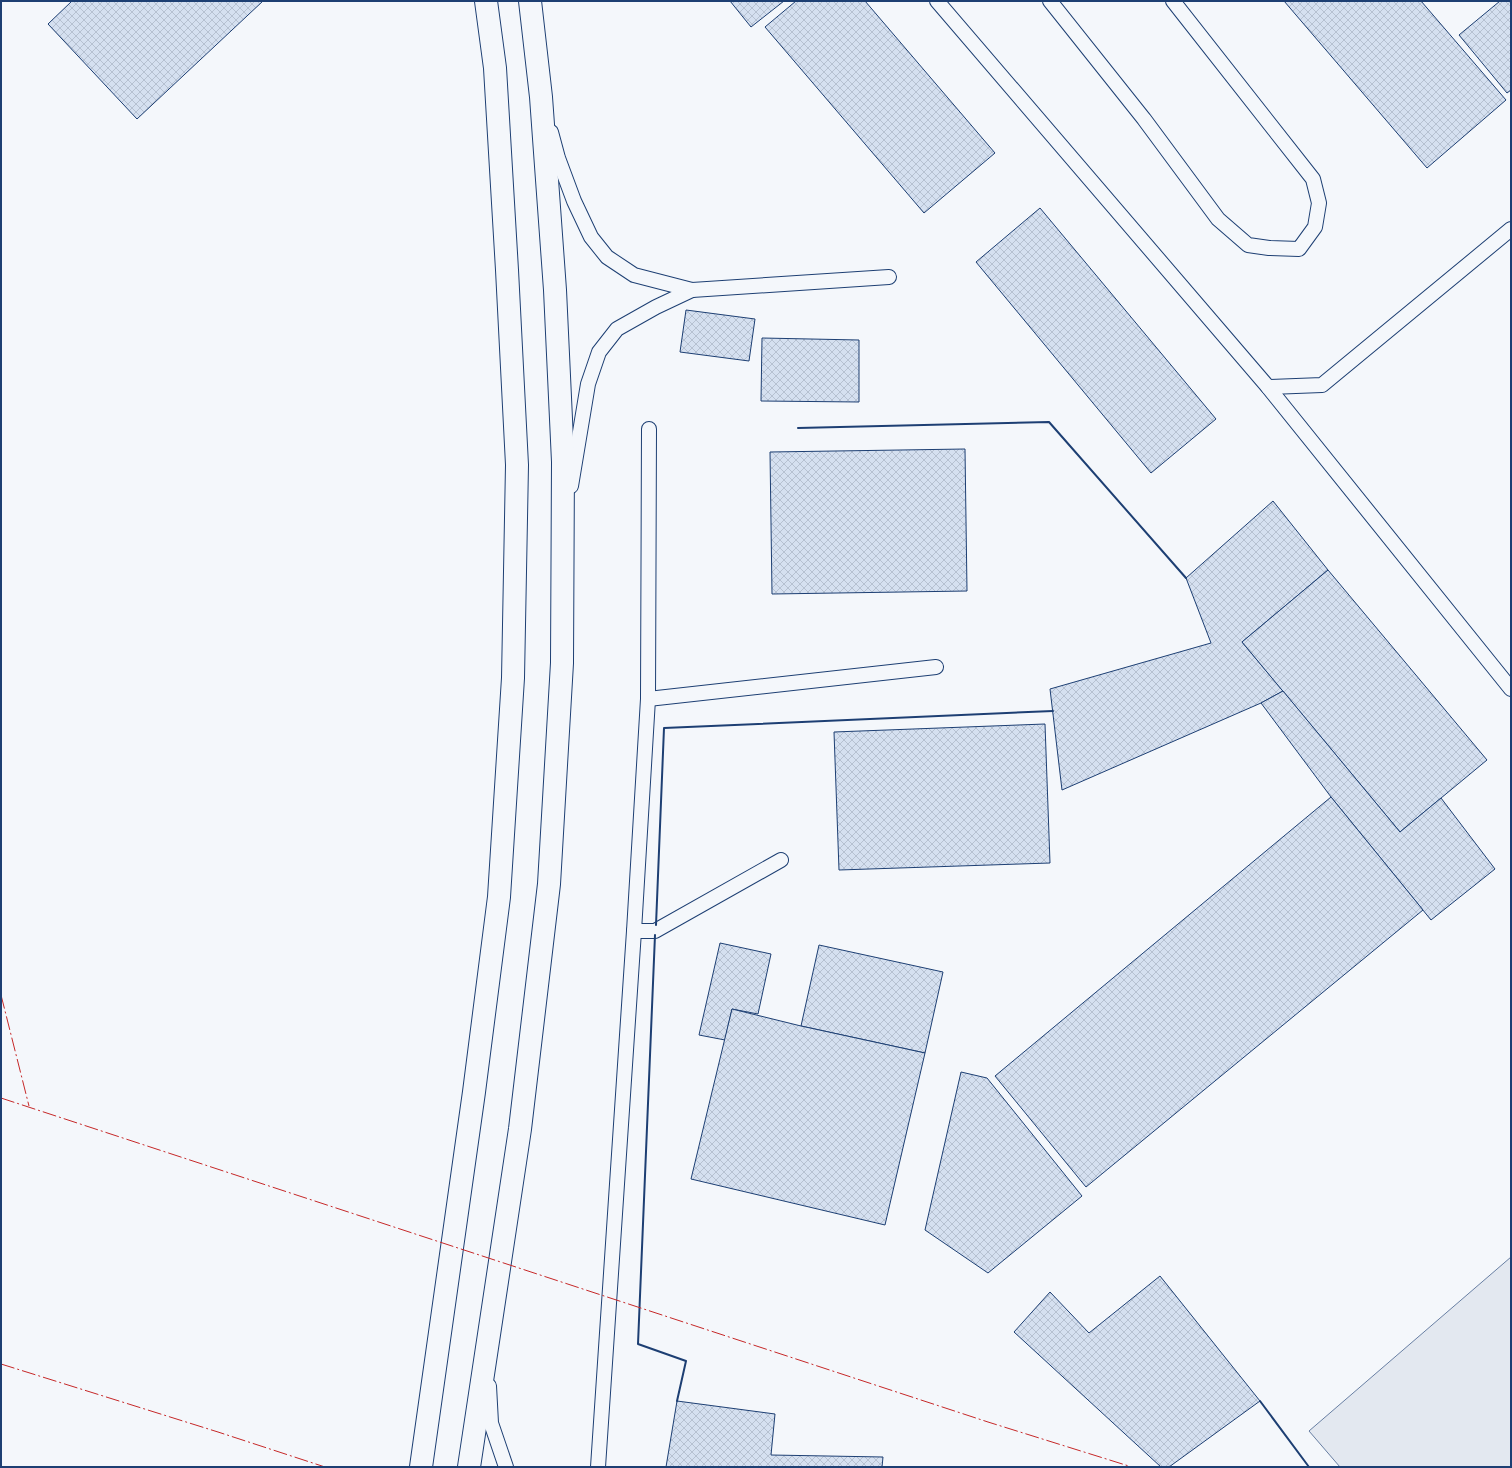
<svg xmlns="http://www.w3.org/2000/svg" width="1512" height="1468" font-family="Lato,sans-serif">
	<style>
		.parking { fill: #e3e8f0; stroke: #687fa3 }
		.building { fill: url(#building-cross-hatch); stroke: #1d3f73 }
		.lines { fill: none; stroke-linecap: round; stroke-linejoin: round }
		.service-casing { stroke: #1d3f73; stroke-width: 16 }
		.primary-casing { stroke: #1d3f73; stroke-width: 24 }
		.service { stroke: #f4f7fb; stroke-width: 14 }
		.primary { stroke: #f4f7fb; stroke-width: 22 }
		.wall { stroke: #1d3f73; stroke-width: 2 }
		.power { stroke: #c62828; stroke-width: 1; stroke-dasharray: 14 3 2 3; stroke-linecap: butt }
	</style>
	<defs>
		<pattern id="building-cross-hatch" width="8" height="8" patternUnits="userSpaceOnUse"><rect width="8" height="8" fill="#d5e0f0"/><path d="M0 0l8 8M0 8l8-8" fill="none" stroke="#b6c1d1"/></pattern>
	</defs>
	<rect width="100%" height="100%" fill="#f4f7fb"/>
	<polygon class="parking" points="1511,1257 1511,1467 1340,1467 1309,1431"/>
	<g class="building">
		<polygon points="72,1 263,1 137,119 48,24"/>
		<polygon points="730,1 784,1 751,27"/>
		<polygon points="796,1 865,1 995,153 924,213 765,27"/>
		<polygon points="1284,1 1421,1 1506,100 1427,168"/>
		<polygon points="1500,1 1511,1 1511,90 1507,93 1459,35"/>
		<polygon points="1040,208 1216,419 1151,473 976,262"/>
		<polygon points="686,310 755,319 749,361 680,352"/>
		<polygon points="762,338 859,340 859,402 761,401"/>
		<polygon points="965,449 967,591 772,594 770,452"/>
		<polygon points="1273,501 1328,570 1242,642 1283,691 1261,703 1062,790 1050,689 1211,643 1186,578"/>
		<polygon points="1328,570 1487,760 1400,832 1242,642"/>
		<polygon points="1283,691 1400,832 1441,798 1495,869 1431,920 1331,797 1261,703"/>
		<polygon points="1045,724 1050,863 839,870 834,732"/>
		<polygon points="1331,797 1423,910 1086,1187 995,1076"/>
		<polygon points="720,943 771,954 758,1014 732,1009 725,1040 699,1035"/>
		<polygon points="819,945 943,972 925,1053 801,1026"/>
		<polygon points="732,1009 801,1026 925,1053 885,1225 691,1179"/>
		<polygon points="961,1072 987,1078 1082,1196 988,1273 925,1230"/>
		<polygon points="1160,1276 1260,1401 1169,1467 1161,1467 1014,1332 1050,1292 1089,1333"/>
		<polygon points="677,1401 775,1414 771,1455 883,1457 882,1467 666,1467"/>
	</g>
	<g class="lines">
		<g class="service-casing">
			<g id="service">
				<polyline points="937,1 1268,387 1511,689"/>
				<polyline points="1050,1 1144,119 1218,219 1248,245 1269,248 1299,249 1315,227 1319,203 1313,179 1173,1"/>
				<polyline points="551,132 558,158 574,201 591,237 607,257 634,275 692,290 889,277"/>
				<polyline points="1268,387 1322,385 1511,229"/>
				<polyline points="571,486 588,384 599,352 617,329 656,307 692,290"/>
				<polyline points="648,699 936,667"/>
				<polyline points="634,931 655,931 781,860"/>
				<polyline points="489,1386 491,1423 506,1467"/>
				<polyline points="598,1467 634,931 648,699 649,429"/>
			</g>
		</g>
		<g class="primary-casing">
			<g id="primary">
				<polyline points="421,1467 474,1092 499,897 513,678 517,465 507,270 495,68 486,1"/>
				<polyline points="469,1467 520,1129 549,884 562,663 563,462 555,290 541,97 530,1"/>
			</g>
		</g>
		<use href="#service" class="service"/>
		<use href="#primary" class="primary"/>
		<g class="wall">
			<polyline points="798,428 1049,422 1186,578"/>
			<polyline points="656,925 664,728 1053,711"/>
			<polyline points="655,935 638,1344 686,1361 677,1401"/>
			<polyline points="1260,1401 1309,1467"/>
		</g>
		<g class="power">
			<polyline points="1,995 29,1106"/>
			<polyline points="1,1098 988,1422 1132,1467"/>
			<polyline points="1,1364 218,1432 325,1467"/>
		</g>
	</g>
	<rect width="1512" height="1468" fill="none" stroke="#1d3f73" stroke-width="4"/>
</svg>
